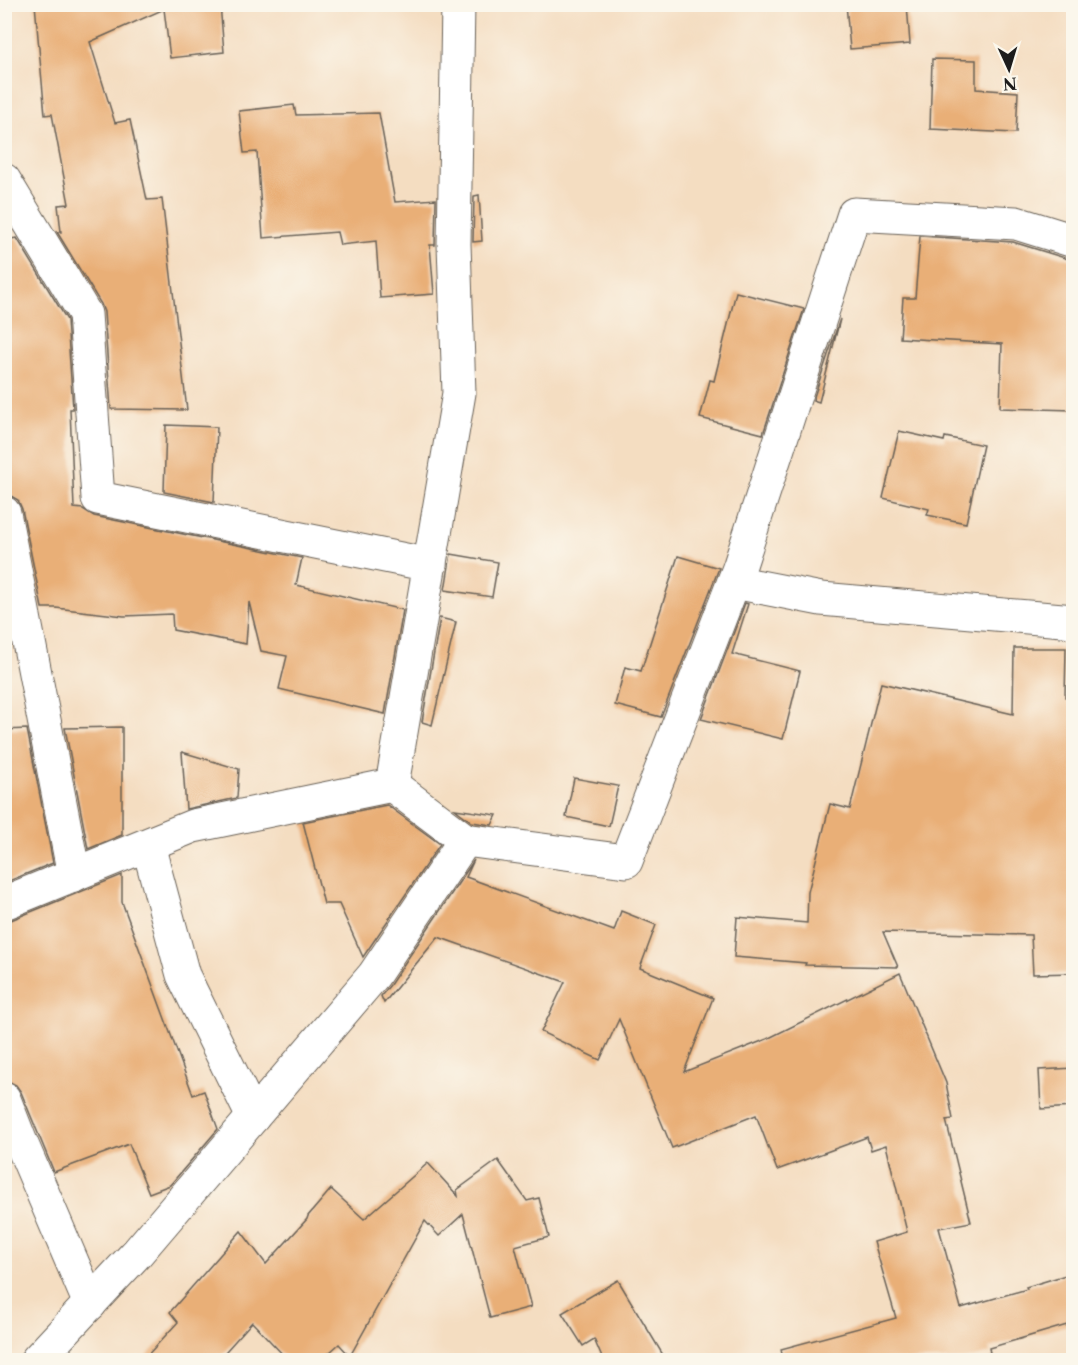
<svg xmlns="http://www.w3.org/2000/svg" width="1078" height="1365" font-family="'Libre Caslon Text',serif">
	<style>
		.building { fill: #e9af77 }
		.lines { fill: none; stroke-linecap: round; stroke-linejoin: round }
		.street-casing { stroke: #686056; stroke-width: 35 }
		.street { stroke: #fff; stroke-width: 33 }
	</style>
	<rect width="100%" height="100%" fill="#fbf7ec"/>
	<filter id="ink" filterUnits="userSpaceOnUse"><feTurbulence type="fractalNoise" baseFrequency=".0167" numOctaves="2"/><feDisplacementMap in="SourceGraphic" scale="12" xChannelSelector="R" yChannelSelector="G"/><feConvolveMatrix kernelMatrix="1 2 1 2 8 2 1 2 1" color-interpolation-filters="sRGB"/></filter>
	<filter id="wash" filterUnits="userSpaceOnUse"><feTurbulence type="fractalNoise" baseFrequency=".008" numOctaves="4" result="noise"/><feDisplacementMap in="SourceGraphic" scale="24" xChannelSelector="R" yChannelSelector="G"/><feGaussianBlur stdDeviation="1.35" result="paint"/><feColorMatrix in="noise" values="0 0 0 0 0 0 0 0 0 0 0 0 0 0 0 0 0 1.4 0 .05"/><feComposite in="paint" operator="in"/></filter>
	<g filter="url(#wash)">
		<rect width="100%" height="100%" fill="#f4ddc1"/>
		<g id="blocks">
			<g class="building">
				<polygon points="35,4 220,4 224,52 170,58 164,9 90,42 115,123 130,120 147,200 162,199 187,410 111,409 104,312 101,304 57,232 61,232 58,205 69,204 52,114 45,115"/>
				<polygon points="846,4 907,4 910,44 850,49"/>
				<polygon points="932,59 976,60 976,89 1018,92 1016,133 930,129"/>
				<polygon points="294,105 296,115 379,113 395,202 436,199 435,245 430,245 434,294 380,298 376,241 340,245 337,232 263,238 257,152 244,153 239,111"/>
				<polygon points="479,195 482,241 473,242 474,196"/>
				<polygon points="920,236 1013,242 1068,259 1074,259 1074,410 1000,408 1002,344 900,338 903,298 915,298"/>
				<polygon points="17,238 67,320 73,409 70,409 74,508 83,509 94,516 302,558 296,585 403,610 385,714 279,689 287,656 261,651 249,602 246,644 173,630 172,614 124,616 56,608 42,608 22,509 18,500 11,496 4,495 4,240"/>
				<polygon points="736,292 804,309 763,434 700,418 710,380 714,381"/>
				<polygon points="840,319 819,402 813,400"/>
				<polygon points="166,425 217,427 214,502 164,492"/>
				<polygon points="899,431 944,441 945,437 983,445 966,523 927,515 929,509 883,498"/>
				<polygon points="451,554 498,562 492,597 445,590"/>
				<polygon points="678,556 719,568 661,717 615,705 625,667 641,671"/>
				<polygon points="745,603 748,604 732,654 800,671 783,739 701,719"/>
				<polygon points="440,618 456,622 432,725 422,722"/>
				<polygon points="1014,648 1066,648 1065,697 1074,697 1074,973 1033,974 1031,935 883,932 898,967 805,965 806,963 734,957 737,917 807,923 808,892 830,804 850,809 881,683 1013,714"/>
				<polygon points="122,727 122,835 88,849 65,728"/>
				<polygon points="27,729 53,863 4,883 4,730"/>
				<polygon points="182,752 239,769 237,798 186,809"/>
				<polygon points="574,778 618,786 609,826 566,817"/>
				<polygon points="387,805 440,844 363,957 339,904 324,904 303,822"/>
				<polygon points="455,809 497,815 492,825 472,822"/>
				<polygon points="474,860 466,877 614,931 621,911 656,925 640,968 713,998 684,1072 767,1039 900,973 946,1083 953,1119 946,1120 971,1222 939,1228 961,1308 1027,1289 1026,1287 1066,1275 1074,1301 1074,1323 989,1348 990,1353 964,1360 783,1360 781,1349 896,1318 874,1242 907,1232 886,1145 871,1150 867,1137 777,1170 756,1115 672,1148 619,1019 600,1060 541,1032 565,982 438,937 384,1003 381,996 390,985"/>
				<polygon points="122,875 122,902 193,1095 204,1091 218,1129 170,1185 149,1193 129,1144 54,1172 21,1092 16,1085 8,1081 4,1071 4,921 11,920"/>
				<polygon points="1074,1068 1074,1107 1041,1109 1039,1070"/>
				<polygon points="498,1160 527,1201 539,1198 549,1237 515,1246 531,1307 490,1318 463,1214 439,1236 425,1221 350,1356 339,1344 321,1360 288,1360 252,1322 218,1360 143,1360 178,1322 170,1312 241,1231 266,1264 307,1219 308,1216 331,1189 364,1219 428,1163 458,1196 457,1190"/>
				<polygon points="618,1280 666,1360 603,1360 594,1339 583,1346 562,1313"/>
			</g>
		</g>
	</g>
	<g filter="url(#ink)">
		<use href="#blocks" fill-opacity="0" stroke="#686056" stroke-width="1.5"/>
		<g class="lines">
			<g class="street-casing">
				<g id="street">
					<polyline points="458,4 454,244 459,393 392,785 465,840"/>
					<polyline points="4,180 85,314 98,498 430,565"/>
					<polyline points="4,513 74,875"/>
					<polyline points="734,582 821,599 1074,621"/>
					<polyline points="148,845 183,975 253,1117"/>
					<polyline points="4,903 193,826 392,785"/>
					<polyline points="4,1099 20,1140 90,1304"/>
					<polyline points="37,1360 138,1252 374,975 465,840 626,861 739,568 854,214 1016,223 1074,241"/>
				</g>
			</g>
			<use href="#street" class="street"/>
		</g>
	</g>
	<rect width="1078" height="1365" fill="none" stroke="#fbf7ec" stroke-width="24"/>
	<g transform="translate(1009 69) rotate(176)" stroke="#fbf7ec" stroke-width="4.5" paint-order="stroke">
	<path d="M0-4.5L10 22L0 15L-10 22Z" fill="#1c1c1c"/>
	<text y="-9" font-size="16" font-weight="bold" text-anchor="middle" fill="#1c1c1c">N</text>
	</g>
</svg>
